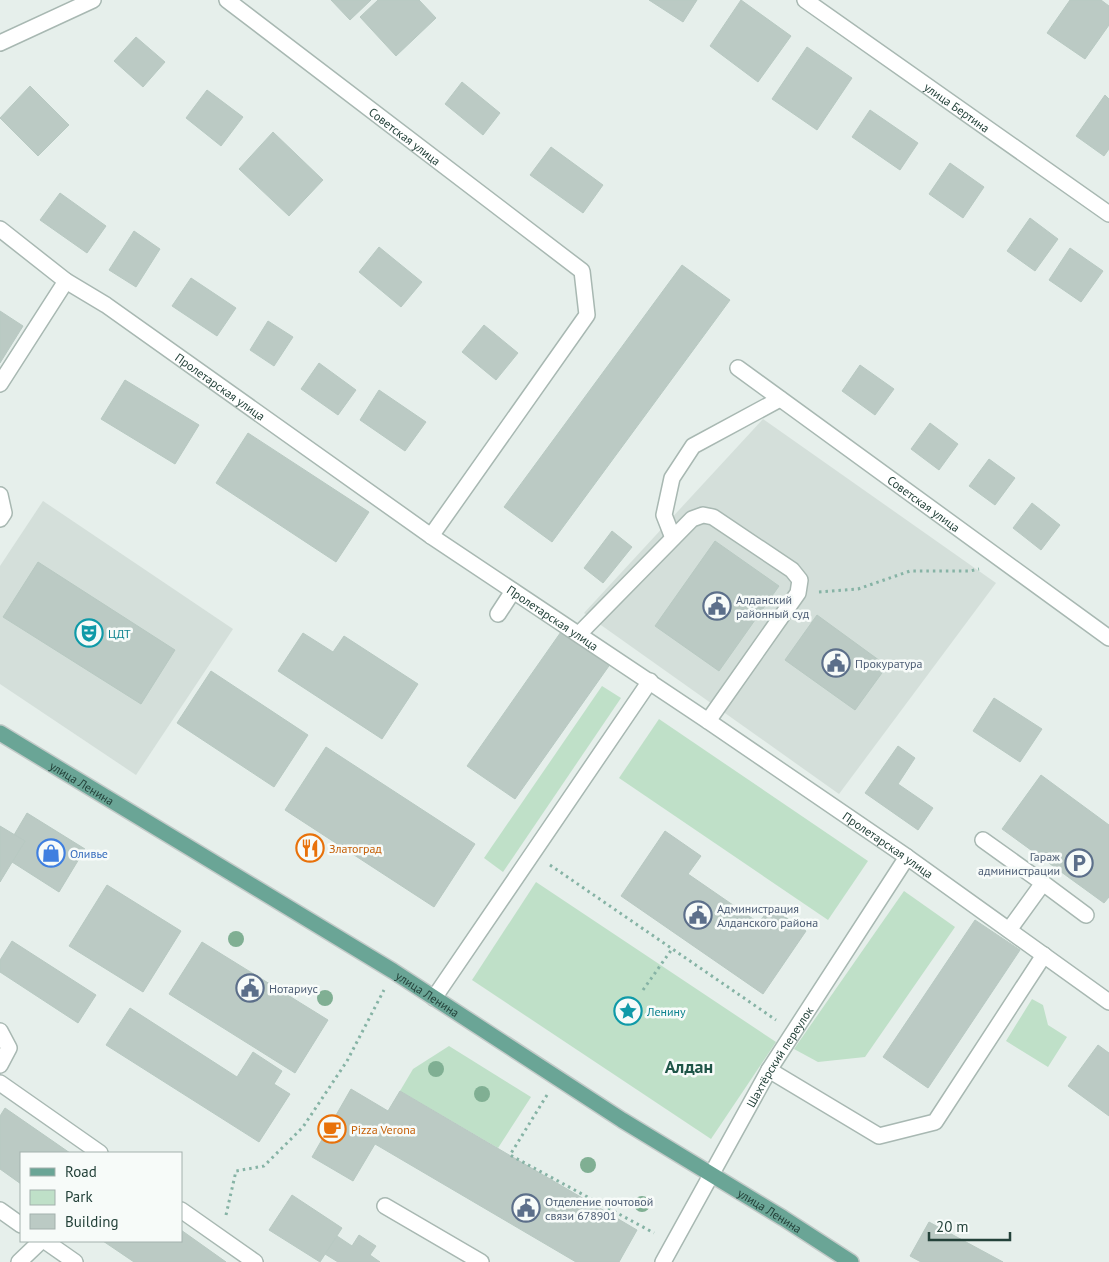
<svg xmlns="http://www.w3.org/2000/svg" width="1109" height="1262" font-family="'PT Sans',sans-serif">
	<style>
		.built { fill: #d4dfda }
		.green { fill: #bfe0c8 }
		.building { fill: #bbcac4; stroke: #b8c9c2 }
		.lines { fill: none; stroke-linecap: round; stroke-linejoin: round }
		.minor-casing { stroke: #a8b8b2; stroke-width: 18 }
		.major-casing { stroke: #c2cac8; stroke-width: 18 }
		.path { stroke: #86b3a5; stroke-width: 3; stroke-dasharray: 2.5 4; stroke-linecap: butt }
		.minor { stroke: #fff; stroke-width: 15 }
		.major { stroke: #6aa596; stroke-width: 15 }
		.tree { fill: #80af93 }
		.labels { text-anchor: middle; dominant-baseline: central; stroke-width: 5; stroke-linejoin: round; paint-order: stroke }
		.street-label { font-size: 12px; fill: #24423a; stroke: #f7fbf9 }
		.service-label { font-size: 12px; fill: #4e5e75; stroke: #f7fbf9; text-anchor: start }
		.culture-label { font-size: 12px; fill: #0d838f; stroke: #f7fbf9; text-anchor: start }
		.food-label { font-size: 12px; fill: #c56008; stroke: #f7fbf9; text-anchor: start }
		.shop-label { font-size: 12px; fill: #366cbe; stroke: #f7fbf9; text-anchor: start }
		.district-label { font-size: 18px; font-weight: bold; fill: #1f5548; stroke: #f7fbf9 }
	</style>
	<rect width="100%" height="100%" fill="#e6efeb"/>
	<g class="built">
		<polygon points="763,419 996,583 839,794 584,613"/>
		<polygon points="43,501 233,629 136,775 0,684 0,566"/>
	</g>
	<g class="green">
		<polygon points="602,686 621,698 503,872 484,858"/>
		<polygon points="659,719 868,861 828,920 619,778"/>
		<polygon points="536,882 776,1042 711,1139 472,980"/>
		<polygon points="904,891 955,927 865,1057 818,1062 794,1049"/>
		<polygon points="1032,999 1043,1005 1048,1025 1067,1037 1048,1067 1006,1041"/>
		<polygon points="449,1046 531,1097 498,1148 400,1091 413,1069"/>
	</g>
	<g class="building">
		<polygon points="331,0 371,0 350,20"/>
		<polygon points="378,0 419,0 436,18 396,56 360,17"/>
		<polygon points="649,0 697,0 683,22"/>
		<polygon points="741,0 791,36 758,82 710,46"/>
		<polygon points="1070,0 1101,0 1109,6 1109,25 1085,59 1047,33"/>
		<polygon points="136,37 165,62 143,87 114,61"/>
		<polygon points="807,47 852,78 817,130 772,99"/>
		<polygon points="462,82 500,113 483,135 445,104"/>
		<polygon points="30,86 69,125 38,156 0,118"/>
		<polygon points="207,90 243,117 221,146 186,118"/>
		<polygon points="1105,95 1109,99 1109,149 1104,156 1076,136"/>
		<polygon points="870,110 918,143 900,170 852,137"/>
		<polygon points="273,132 323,180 289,216 239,169"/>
		<polygon points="551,147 603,185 583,213 530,175"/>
		<polygon points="950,163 984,187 963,218 929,194"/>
		<polygon points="60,193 106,226 87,253 40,220"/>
		<polygon points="1030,218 1058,239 1035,271 1007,251"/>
		<polygon points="134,231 160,249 136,287 109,270"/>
		<polygon points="379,247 422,282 401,307 359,272"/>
		<polygon points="1070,248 1103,271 1081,302 1049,280"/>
		<polygon points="682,265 730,300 552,542 504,507"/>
		<polygon points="191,278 236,308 217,336 172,306"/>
		<polygon points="0,311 23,326 0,363"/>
		<polygon points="268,321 293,337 274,366 250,350"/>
		<polygon points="484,325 518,353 496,380 462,352"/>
		<polygon points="319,363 356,390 338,415 301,389"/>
		<polygon points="860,365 894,389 875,415 842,391"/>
		<polygon points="125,380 199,425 175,464 101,419"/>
		<polygon points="379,390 426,422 405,451 360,420"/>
		<polygon points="930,423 958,444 939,470 911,449"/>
		<polygon points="248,433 369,512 336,562 216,483"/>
		<polygon points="989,459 1015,478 995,505 969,486"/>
		<polygon points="1032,503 1060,525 1041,550 1013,528"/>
		<polygon points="612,531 632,547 603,583 584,568"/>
		<polygon points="715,541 779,586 719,671 655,626"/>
		<polygon points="38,562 175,650 141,704 3,617"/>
		<polygon points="817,615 887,666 855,710 785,660"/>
		<polygon points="563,629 611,663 515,799 467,766"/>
		<polygon points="303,633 333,652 344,636 418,684 382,739 278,671"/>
		<polygon points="211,671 308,735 274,787 177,723"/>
		<polygon points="994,698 1042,729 1020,762 973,731"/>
		<polygon points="898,746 915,758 898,784 933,808 918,830 865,793"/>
		<polygon points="326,747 475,844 434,907 285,810"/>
		<polygon points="1041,775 1109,825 1109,897 1104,903 1002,829"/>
		<polygon points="27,813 85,849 59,892 12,862 25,841 14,835"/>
		<polygon points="0,826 25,841 0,882"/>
		<polygon points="665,831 701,856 688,874 759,923 770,907 806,931 763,994 621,896"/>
		<polygon points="107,885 181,931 143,992 69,946"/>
		<polygon points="975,920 1020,950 928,1088 883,1057"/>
		<polygon points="12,941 96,995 78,1023 0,972 0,960"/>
		<polygon points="202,942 328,1020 295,1073 169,994"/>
		<polygon points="130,1008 237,1077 253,1052 282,1071 274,1084 290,1094 259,1142 106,1045"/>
		<polygon points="1098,1045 1109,1053 1109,1116 1068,1086"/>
		<polygon points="351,1089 388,1111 400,1091 637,1230 619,1262 576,1262 375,1144 353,1181 312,1157"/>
		<polygon points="5,1108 70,1153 21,1153 21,1184 0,1169 0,1116"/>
		<polygon points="292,1195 342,1228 320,1262 269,1230"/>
		<polygon points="929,1222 1003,1262 921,1262 910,1256"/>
		<polygon points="181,1230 226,1262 134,1262 103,1241 181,1241"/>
		<polygon points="359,1235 376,1246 370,1255 380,1262 338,1262 325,1254 337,1236 352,1246"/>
	</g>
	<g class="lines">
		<g class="minor-casing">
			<g id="minor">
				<path id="s1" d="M227 0 582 271 587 315 431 536"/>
				<path id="s2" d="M805 0 1109 214"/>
				<polyline points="0,43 93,0"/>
				<path id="s3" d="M0 229 66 281 106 305 431 536 708 721 907 857 1109 1002"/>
				<path id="s4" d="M738 368 1109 638"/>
				<polyline points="0,384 66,281"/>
				<polyline points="0,495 4,513 0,519"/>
				<polyline points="673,538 664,515 672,478 693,446 780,399"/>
				<polyline points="498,614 513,591"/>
				<polyline points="579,634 692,519 703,515 713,517 792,570 800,580 798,593 708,721"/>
				<polyline points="983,840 1043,883 1009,930"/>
				<polyline points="1043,883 1086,915"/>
				<polyline points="434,998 650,681"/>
				<polyline points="0,1031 9,1048 0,1065"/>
				<polyline points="769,1070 879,1136 935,1122 1044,955"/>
				<polyline points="0,1083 100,1153"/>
				<polyline points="385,1206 481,1262"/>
				<polyline points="0,1210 21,1225"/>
				<polyline points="181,1210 255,1262"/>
				<polyline points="45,1241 75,1262"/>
				<polyline points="19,1262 41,1241"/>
				<path id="s5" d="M663 1262 769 1070 907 857"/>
			</g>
		</g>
		<g class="major-casing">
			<g id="major">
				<path id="s6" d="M0 733 393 971 622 1120 783 1218 851 1262"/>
			</g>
		</g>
		<g class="path">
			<polyline points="819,592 858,589 910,571 970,571 979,569"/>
			<polyline points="550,865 776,1020"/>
			<polyline points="643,990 672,949"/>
			<polyline points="547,1095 510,1155 654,1233"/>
			<polyline points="226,1215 236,1171 264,1166 303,1127 347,1061 384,990"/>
		</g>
		<use href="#minor" class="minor"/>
		<use href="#major" class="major"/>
	</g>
	<g class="tree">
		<circle cx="236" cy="939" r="8"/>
		<circle cx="325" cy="998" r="8"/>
		<circle cx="436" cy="1069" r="8"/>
		<circle cx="482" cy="1094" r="8"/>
		<circle cx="588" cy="1165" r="8"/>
		<circle cx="642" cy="1204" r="8"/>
	</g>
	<defs>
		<g id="civic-ring" transform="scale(1.4375)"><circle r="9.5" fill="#f7fbf9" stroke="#5c6f8a" stroke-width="1.5"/><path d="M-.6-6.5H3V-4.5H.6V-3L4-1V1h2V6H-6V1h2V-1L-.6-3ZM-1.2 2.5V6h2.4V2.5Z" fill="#5c6f8a"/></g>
		<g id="theatre-ring" transform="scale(1.4375)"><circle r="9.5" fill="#f7fbf9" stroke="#0f9aa8" stroke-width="1.5"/><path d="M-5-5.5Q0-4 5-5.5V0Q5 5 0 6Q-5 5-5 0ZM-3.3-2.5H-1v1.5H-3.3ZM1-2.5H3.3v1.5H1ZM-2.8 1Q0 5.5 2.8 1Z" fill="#0f9aa8"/></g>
		<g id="restaurant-ring" transform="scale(1.4375)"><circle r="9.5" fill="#f7fbf9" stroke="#e8710a" stroke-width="1.5"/><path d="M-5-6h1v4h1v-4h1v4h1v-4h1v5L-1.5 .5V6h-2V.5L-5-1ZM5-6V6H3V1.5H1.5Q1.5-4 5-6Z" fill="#e8710a"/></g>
		<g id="shop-ring" transform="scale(1.4375)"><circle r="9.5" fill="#f7fbf9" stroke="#3f7fe0" stroke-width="1.5"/><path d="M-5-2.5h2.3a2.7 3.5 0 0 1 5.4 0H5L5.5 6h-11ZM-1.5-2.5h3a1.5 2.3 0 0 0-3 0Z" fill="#3f7fe0"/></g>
		<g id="parking-ring" transform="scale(1.4375)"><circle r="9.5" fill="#f7fbf9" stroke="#5c6f8a" stroke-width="1.5"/><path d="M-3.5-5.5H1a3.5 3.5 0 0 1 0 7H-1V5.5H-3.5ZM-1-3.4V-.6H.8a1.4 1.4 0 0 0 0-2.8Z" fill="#5c6f8a"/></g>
		<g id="sight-ring" transform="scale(1.4375)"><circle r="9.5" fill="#f7fbf9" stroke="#0f9aa8" stroke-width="1.5"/><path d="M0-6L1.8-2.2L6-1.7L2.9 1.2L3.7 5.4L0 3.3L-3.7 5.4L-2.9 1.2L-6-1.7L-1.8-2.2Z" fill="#0f9aa8"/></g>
		<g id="cafe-ring" transform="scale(1.4375)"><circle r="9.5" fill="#f7fbf9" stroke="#e8710a" stroke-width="1.5"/><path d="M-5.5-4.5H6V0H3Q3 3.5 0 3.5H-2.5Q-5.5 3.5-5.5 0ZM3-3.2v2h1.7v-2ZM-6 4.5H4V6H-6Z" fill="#e8710a"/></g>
	</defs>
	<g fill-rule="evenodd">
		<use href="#civic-ring" x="717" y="606"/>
		<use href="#theatre-ring" x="89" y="633"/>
		<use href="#civic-ring" x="836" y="663"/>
		<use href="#restaurant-ring" x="310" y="848"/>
		<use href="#shop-ring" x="51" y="853"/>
		<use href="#parking-ring" x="1079" y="863"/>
		<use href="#civic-ring" x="698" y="915"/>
		<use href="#civic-ring" x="250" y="988"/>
		<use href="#sight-ring" x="628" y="1011"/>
		<use href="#cafe-ring" x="332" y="1129"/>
		<use href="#civic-ring" x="526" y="1208"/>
	</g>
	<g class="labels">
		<g class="street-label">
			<text stroke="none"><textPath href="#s2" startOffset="186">улица Бертина</textPath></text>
			<text stroke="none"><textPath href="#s1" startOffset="224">Советская улица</textPath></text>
			<text stroke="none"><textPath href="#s3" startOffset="271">Пролетарская улица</textPath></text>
			<text stroke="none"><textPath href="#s4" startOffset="230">Советская улица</textPath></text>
			<text stroke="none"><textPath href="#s3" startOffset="676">Пролетарская улица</textPath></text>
			<text stroke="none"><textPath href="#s6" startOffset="96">улица Ленина</textPath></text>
			<text stroke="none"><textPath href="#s3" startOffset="1081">Пролетарская улица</textPath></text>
			<text stroke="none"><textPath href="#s6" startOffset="501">улица Ленина</textPath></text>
			<text stroke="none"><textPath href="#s5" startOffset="236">Шахтёрский переулок</textPath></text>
			<text stroke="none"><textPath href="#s6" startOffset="906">улица Ленина</textPath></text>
		</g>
		<g class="service-label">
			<text x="736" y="599">Алданский<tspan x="736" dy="14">районный суд</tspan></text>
			<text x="855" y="663">Прокуратура</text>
			<text x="1060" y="856" text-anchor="end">Гараж<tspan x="1060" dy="14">администрации</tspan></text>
			<text x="717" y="908">Администрация<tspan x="717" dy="14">Алданского района</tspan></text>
			<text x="269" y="988">Нотариус</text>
			<text x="545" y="1201">Отделение почтовой<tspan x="545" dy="14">связи 678901</tspan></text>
		</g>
		<g class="culture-label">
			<text x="108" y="633">ЦДТ</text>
			<text x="647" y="1011">Ленину</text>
		</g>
		<g class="food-label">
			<text x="329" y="848">Златоград</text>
			<text x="351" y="1129">Pizza Verona</text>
		</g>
		<g class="shop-label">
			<text x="70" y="853">Оливье</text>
		</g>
		<g class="district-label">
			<text x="689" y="1066">Алдан</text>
		</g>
	</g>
	<rect x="20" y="1152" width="162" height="90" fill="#f7fbf9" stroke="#a3b1ad"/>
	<rect x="30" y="1168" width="25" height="8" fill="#6aa596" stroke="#a3b1ad"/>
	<text x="65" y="1177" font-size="15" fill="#24423a">Road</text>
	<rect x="30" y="1190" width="25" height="15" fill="#bfe0c8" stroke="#a3b1ad"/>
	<text x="65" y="1202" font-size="15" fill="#24423a">Park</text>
	<rect x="30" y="1214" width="25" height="15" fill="#bbcac4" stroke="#a3b1ad"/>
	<text x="65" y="1227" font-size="15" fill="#24423a">Building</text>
	<path d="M929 1232v8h81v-8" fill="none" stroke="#24423a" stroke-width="2.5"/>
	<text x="936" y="1232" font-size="15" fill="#24423a" stroke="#f7fbf9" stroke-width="4" paint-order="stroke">20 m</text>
</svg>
